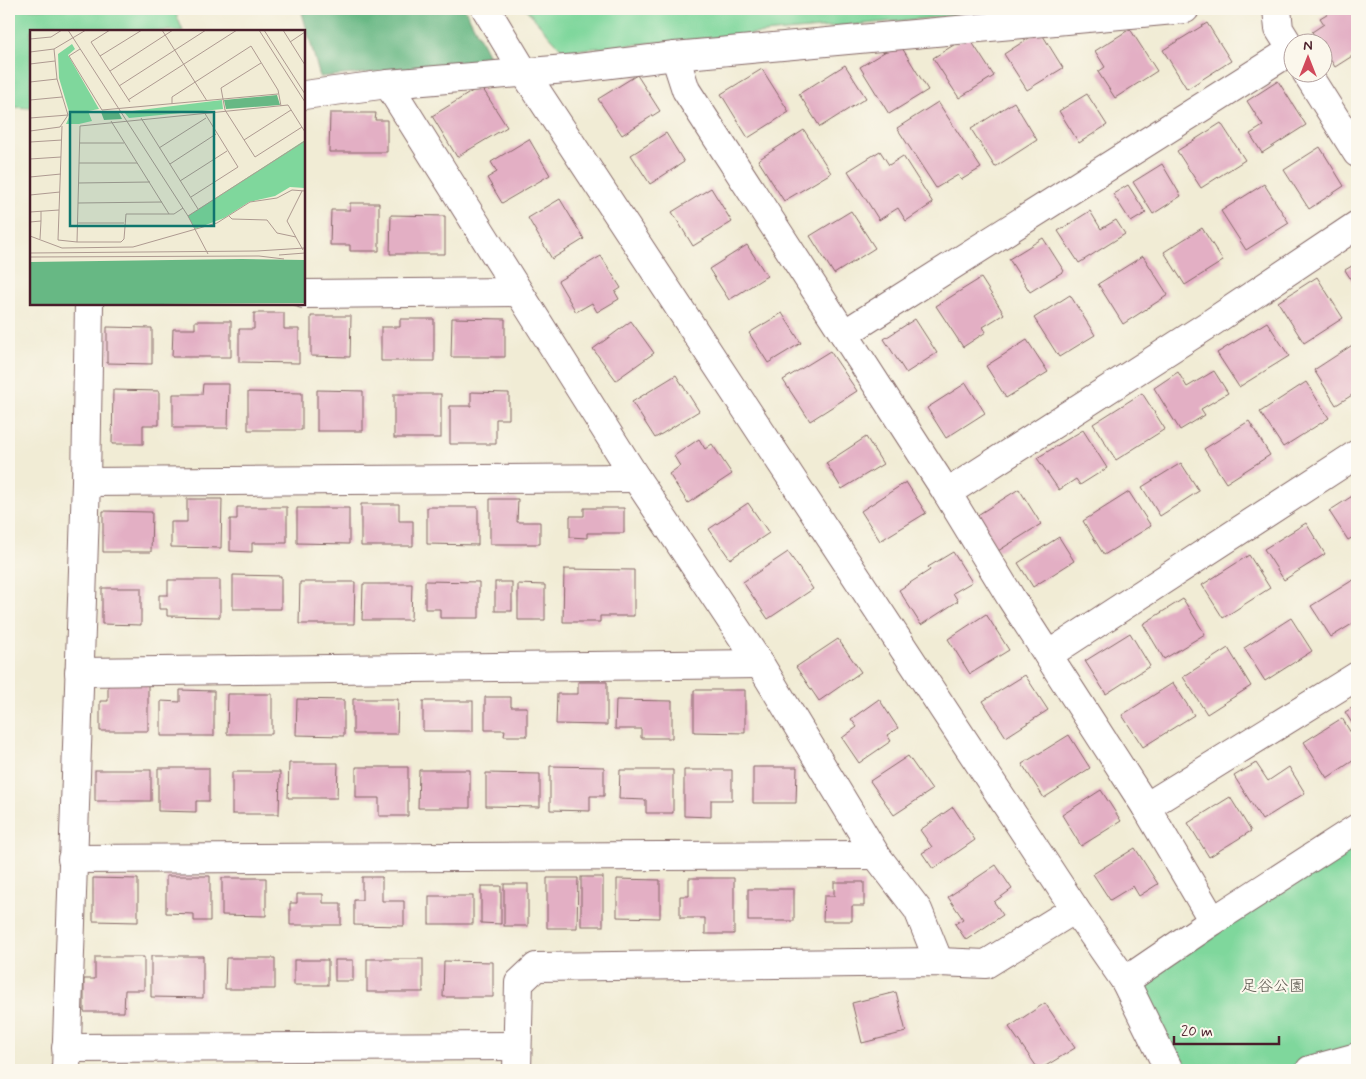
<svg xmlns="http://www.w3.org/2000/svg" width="1366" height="1079" font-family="Mynerve,'Klee One',sans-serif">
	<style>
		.green { fill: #7fd79c; stroke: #647b64 }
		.forest { fill: #67b884; stroke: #586c58 }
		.building { fill: #e3afc4 }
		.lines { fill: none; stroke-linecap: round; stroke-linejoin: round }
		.minor-casing { stroke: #846766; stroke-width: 30 }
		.minor { stroke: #fff; stroke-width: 28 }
		.labels { text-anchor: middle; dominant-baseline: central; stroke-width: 4; stroke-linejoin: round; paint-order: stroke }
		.park-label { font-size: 16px; fill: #5a564d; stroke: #fbf7ec }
		.inset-road { fill: none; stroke: #ae9a91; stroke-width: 1 }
		.view { fill: #0f766e; fill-opacity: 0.15; stroke: #0f766e; stroke-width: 2.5 }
		.inset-edge { fill: none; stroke: #4a1f2b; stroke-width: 2.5 }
	</style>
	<rect width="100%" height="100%" fill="#fbf7ec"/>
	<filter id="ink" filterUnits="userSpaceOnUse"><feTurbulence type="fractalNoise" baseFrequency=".02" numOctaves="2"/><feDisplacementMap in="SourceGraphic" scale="10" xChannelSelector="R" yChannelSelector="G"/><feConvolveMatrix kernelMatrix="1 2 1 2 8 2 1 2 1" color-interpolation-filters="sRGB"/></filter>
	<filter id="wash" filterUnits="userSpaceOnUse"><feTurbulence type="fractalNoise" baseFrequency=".0096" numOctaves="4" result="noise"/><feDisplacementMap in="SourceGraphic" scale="20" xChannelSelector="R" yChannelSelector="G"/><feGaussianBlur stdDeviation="1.12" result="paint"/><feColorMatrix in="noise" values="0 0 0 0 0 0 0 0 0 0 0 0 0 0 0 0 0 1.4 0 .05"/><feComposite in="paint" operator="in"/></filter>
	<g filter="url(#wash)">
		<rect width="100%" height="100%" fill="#f1ecd5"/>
		<g class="green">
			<polygon points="9,9 174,9 183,31 31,31 31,108 9,107"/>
			<polygon points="526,9 1031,9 563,51"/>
			<polygon points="1357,830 1357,1055 1311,1070 1169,1070 1125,981"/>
		</g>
		<polygon class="forest" points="301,9 465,9 492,62 320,77"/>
		<g id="blocks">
			<g class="building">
				<polygon points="1335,9 1339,9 1342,13 1348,9 1357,9 1357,53 1335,67 1324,49 1324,42 1319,42 1312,32 1324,24 1320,18"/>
				<polygon points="1207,23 1231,61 1187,89 1163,50"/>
				<polygon points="1130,29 1157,71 1115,98 1098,72 1105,67 1095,51"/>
				<polygon points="1040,31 1063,68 1027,90 1004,54"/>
				<polygon points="968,36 994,76 959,98 933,58"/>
				<polygon points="899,43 928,90 889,114 860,67"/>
				<polygon points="845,65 866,98 820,127 799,94"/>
				<polygon points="762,69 789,112 748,138 721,94"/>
				<polygon points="637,75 660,111 622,135 598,99"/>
				<polygon points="1278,81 1306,125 1262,153 1250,134 1263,126 1247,101"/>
				<polygon points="481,86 507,127 457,157 432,116"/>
				<polygon points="1087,94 1107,125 1079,143 1059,111"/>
				<polygon points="938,102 981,168 961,180 958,175 936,188 897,128"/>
				<polygon points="1014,102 1037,140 995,167 971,129"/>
				<polygon points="330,113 376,113 375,120 387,120 387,152 329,152"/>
				<polygon points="1221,123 1245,160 1201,188 1177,151"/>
				<polygon points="804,130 831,173 784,201 758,160"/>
				<polygon points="666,133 684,162 650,184 631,155"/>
				<polygon points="529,139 550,175 502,203 487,178 497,172 491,162"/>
				<polygon points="1320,147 1344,186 1309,209 1284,170"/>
				<polygon points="880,151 889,165 903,156 933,203 906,221 898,208 879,220 848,171"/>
				<polygon points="1162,164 1181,196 1153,214 1133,182"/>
				<polygon points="1264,184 1289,223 1246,250 1221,211"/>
				<polygon points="1128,185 1146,213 1131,222 1113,194"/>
				<polygon points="711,188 732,222 693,246 672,212"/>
				<polygon points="560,199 584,239 552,259 528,218"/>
				<polygon points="350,203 379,203 379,251 350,251 350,245 330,245 331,210 350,210"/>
				<polygon points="851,211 875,248 834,274 810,236"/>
				<polygon points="1090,211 1101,229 1116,220 1125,234 1079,263 1058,231"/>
				<polygon points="391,215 445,216 445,254 390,254"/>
				<polygon points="1202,228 1223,261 1185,285 1164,252"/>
				<polygon points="1043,238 1064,271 1030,292 1009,259"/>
				<polygon points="747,245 767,276 729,300 709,269"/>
				<polygon points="601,256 621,288 615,292 619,299 597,312 592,303 576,312 558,281"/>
				<polygon points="1143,256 1168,295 1123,324 1098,284"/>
				<polygon points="1357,263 1357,289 1345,270"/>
				<polygon points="1317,277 1343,318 1304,343 1278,302"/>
				<polygon points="981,278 1004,314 983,327 986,332 963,347 936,306"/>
				<polygon points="1070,295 1095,335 1059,357 1034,318"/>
				<polygon points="254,313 284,313 284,329 299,329 299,363 239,362 239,329 254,329"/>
				<polygon points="782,313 801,343 768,363 749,333"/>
				<polygon points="311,316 351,316 350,357 311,356"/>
				<polygon points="452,318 505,319 505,357 451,357"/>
				<polygon points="400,319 434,319 434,361 381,361 381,327 400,327"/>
				<polygon points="915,319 937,353 906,373 884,339"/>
				<polygon points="195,321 231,321 231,357 172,357 173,329 195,329"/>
				<polygon points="631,321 654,353 616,380 593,349"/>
				<polygon points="1267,322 1289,356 1239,387 1217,353"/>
				<polygon points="107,327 152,328 152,364 107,363"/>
				<polygon points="1027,340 1048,372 1006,398 986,366"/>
				<polygon points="1357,342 1357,392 1336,405 1314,370"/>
				<polygon points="830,351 857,391 810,421 783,380"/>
				<polygon points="1214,371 1228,393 1201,409 1205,415 1180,430 1154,388 1178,372 1187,387"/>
				<polygon points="676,375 699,411 655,438 632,402"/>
				<polygon points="1306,382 1329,418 1283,447 1260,412"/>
				<polygon points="966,383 985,413 946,438 927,408"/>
				<polygon points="203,384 229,384 228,428 173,428 173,394 202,394"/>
				<polygon points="113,390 159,391 159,425 143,425 143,444 112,444"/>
				<polygon points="317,390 363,391 363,431 317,431"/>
				<polygon points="248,392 302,393 302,430 248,430"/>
				<polygon points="471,392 509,393 509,419 496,419 496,444 450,444 450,406 471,406"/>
				<polygon points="1142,393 1165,429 1116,460 1093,424"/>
				<rect x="394" y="394" width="47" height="44"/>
				<polygon points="1249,421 1270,455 1226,483 1204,449"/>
				<polygon points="1083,430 1107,468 1080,485 1076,479 1059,490 1037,458"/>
				<polygon points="866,437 883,464 842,489 826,463"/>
				<polygon points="699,439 705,449 712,444 732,474 688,503 669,474 680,466 674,456"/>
				<polygon points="1181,463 1199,491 1160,516 1142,487"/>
				<polygon points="906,482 926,513 880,541 861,511"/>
				<polygon points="1019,489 1041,524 998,551 976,516"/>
				<polygon points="1129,492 1151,526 1104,555 1083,521"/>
				<polygon points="1357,493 1357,535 1348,540 1329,511"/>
				<polygon points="187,499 222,499 221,548 171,547 171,522 187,522"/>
				<polygon points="490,499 518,499 517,522 540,522 540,544 490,544"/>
				<polygon points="748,503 769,533 730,559 709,529"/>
				<polygon points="361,504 399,504 399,521 413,521 413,546 361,546"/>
				<polygon points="237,507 287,507 287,543 252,543 252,552 230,551 230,519 237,519"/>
				<polygon points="427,507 478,507 478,545 427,544"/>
				<polygon points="297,508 349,508 349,544 297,543"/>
				<polygon points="584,508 624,508 624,533 587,533 587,538 570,537 570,516 584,516"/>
				<polygon points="103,511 152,512 151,552 103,552"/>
				<polygon points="1306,523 1325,554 1284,580 1264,549"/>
				<polygon points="1059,537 1074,561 1033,587 1018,563"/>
				<polygon points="788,552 813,589 768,619 743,582"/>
				<polygon points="953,552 972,582 953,593 958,601 921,625 899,590 930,570 928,567"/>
				<polygon points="1249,555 1270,588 1223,618 1202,585"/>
				<polygon points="564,569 634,570 634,616 600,616 600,622 563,622"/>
				<polygon points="233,575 281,576 281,609 233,609"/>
				<polygon points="168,580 220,580 220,617 167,616 167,609 159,609 159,595 168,595"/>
				<polygon points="1353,580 1357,586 1357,621 1331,637 1311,606"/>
				<polygon points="425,581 479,582 479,618 440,618 440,609 425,609"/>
				<polygon points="300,582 355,582 354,624 299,624"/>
				<rect x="495" y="582" width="17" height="29"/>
				<polygon points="363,584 412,584 411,620 362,620"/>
				<polygon points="518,584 545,585 545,620 518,620"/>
				<polygon points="102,588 141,588 141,625 102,624"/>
				<polygon points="1183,599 1205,634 1164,659 1143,624"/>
				<polygon points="986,614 1009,650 970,674 948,639"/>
				<polygon points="1291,618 1312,651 1265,681 1244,648"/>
				<polygon points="1130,633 1150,666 1106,694 1085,661"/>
				<polygon points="838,639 861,672 819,701 796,667"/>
				<polygon points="1228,648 1251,686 1207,714 1183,677"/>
				<polygon points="1025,675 1048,710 1006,737 983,701"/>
				<polygon points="578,682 607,682 607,725 556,724 557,694 578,694"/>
				<polygon points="1173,683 1194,715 1143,747 1122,715"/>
				<polygon points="108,684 148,684 148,731 100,731 100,701 108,701"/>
				<polygon points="180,690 214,691 214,736 161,736 161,701 180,702"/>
				<polygon points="694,690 745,690 745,733 694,732"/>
				<polygon points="228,694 272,694 272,734 227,734"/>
				<polygon points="485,697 511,697 511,707 527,707 527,736 504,736 505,730 485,730"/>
				<polygon points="297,699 344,700 344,736 296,735"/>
				<polygon points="353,699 398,699 397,734 353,734"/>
				<polygon points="879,699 898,728 887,735 891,741 859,763 842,738 857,727 851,719"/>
				<polygon points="616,700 672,701 672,738 641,738 641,729 615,729"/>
				<rect x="423" y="701" width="50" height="30"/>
				<polygon points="1357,705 1357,731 1345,712"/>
				<polygon points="1342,718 1357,743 1357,758 1327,778 1304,742"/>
				<polygon points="1069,735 1090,768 1044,798 1022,764"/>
				<polygon points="908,756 932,790 894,815 870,781"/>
				<polygon points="289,763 338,763 337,798 288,798"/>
				<polygon points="1256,763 1268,781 1289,767 1305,793 1262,820 1234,776"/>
				<polygon points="550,766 604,767 604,796 590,796 590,811 550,810"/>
				<polygon points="356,767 408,767 408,816 379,816 379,798 356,798"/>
				<polygon points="753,767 797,767 796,803 753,803"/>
				<polygon points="158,768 209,768 209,801 196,801 196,812 158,811"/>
				<rect x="95" y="770" width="56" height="31"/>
				<polygon points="419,770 470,770 470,808 418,808"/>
				<polygon points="620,770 673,770 673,813 646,813 646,800 619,799"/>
				<polygon points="684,770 732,770 732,800 711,800 711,817 684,816"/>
				<polygon points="232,772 280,772 279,814 232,814"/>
				<polygon points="486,773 540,774 540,807 486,806"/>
				<polygon points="1101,790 1121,821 1081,846 1062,815"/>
				<polygon points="1230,797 1251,831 1209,857 1188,823"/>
				<polygon points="953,807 975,840 933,869 922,853 932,847 920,830"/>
				<polygon points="1135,848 1158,884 1139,896 1133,886 1110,900 1093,874"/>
				<polygon points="996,865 1012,889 994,902 1003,915 966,940 955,924 963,919 948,897"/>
				<polygon points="166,876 210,876 210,921 194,921 194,914 166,913"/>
				<polygon points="362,877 382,877 382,901 404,901 404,926 354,925 354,900 362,900"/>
				<rect x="581" y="877" width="22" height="49"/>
				<polygon points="93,878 138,879 138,922 93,921"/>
				<polygon points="222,878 266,878 266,916 222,915"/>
				<polygon points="547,878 578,878 577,928 547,928"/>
				<polygon points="689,878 734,878 734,934 705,934 705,918 680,918 680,896 689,896"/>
				<polygon points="617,879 660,880 660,918 617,917"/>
				<polygon points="834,882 864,882 864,906 852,906 852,921 823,921 824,896 834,896"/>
				<rect x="504" y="884" width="24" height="42"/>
				<polygon points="481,886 501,886 501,924 481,923"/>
				<rect x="748" y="889" width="46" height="32"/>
				<polygon points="297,894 323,894 323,903 341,903 341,925 290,925 290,903 297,903"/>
				<rect x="429" y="896" width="44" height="28"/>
				<polygon points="151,956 203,956 203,998 151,997"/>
				<polygon points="95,957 144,957 144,990 125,990 124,1012 84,1012 84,979 95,979"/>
				<polygon points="226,958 275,958 275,989 225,989"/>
				<rect x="367" y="959" width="56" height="33"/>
				<rect x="294" y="960" width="34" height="25"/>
				<rect x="335" y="960" width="18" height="21"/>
				<polygon points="444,961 493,962 493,997 443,997"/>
				<polygon points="896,992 906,1032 862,1043 852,1003"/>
				<polygon points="1045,1003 1075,1048 1039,1070 1009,1027"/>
			</g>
		</g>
	</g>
	<g filter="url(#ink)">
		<use href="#blocks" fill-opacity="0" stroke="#846766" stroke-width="1"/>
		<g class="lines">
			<g class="minor-casing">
				<g id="minor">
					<polyline points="486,9 524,72 1075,909 1125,981 1169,1070"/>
					<polyline points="1277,9 1279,29 1294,53"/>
					<polyline points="675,56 686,90 947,493 1011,598 1146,807 1213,921"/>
					<polyline points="1306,72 1357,153"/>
					<polyline points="388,84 636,478 760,664 876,855 918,910 939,962"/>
					<polyline points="304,95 388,84 578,68 675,56 1185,9"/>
					<polyline points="304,294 518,292"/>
					<polyline points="844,334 1292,50"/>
					<polyline points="86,482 636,478"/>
					<polyline points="947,493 1208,325 1357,225"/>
					<polyline points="1048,655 1357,454"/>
					<polyline points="79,672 760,664"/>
					<polyline points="1146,807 1357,676"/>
					<polyline points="72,859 876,855"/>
					<polyline points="1125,981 1213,921 1357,828"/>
					<polyline points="66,1048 517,1046"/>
					<polyline points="66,1070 86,482 89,304"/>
					<polyline points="517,1070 519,983 536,967 939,962 986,964 1075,909"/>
					<polyline points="1310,1070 1357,1057"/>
				</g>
			</g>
			<use href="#minor" class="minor"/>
		</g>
	</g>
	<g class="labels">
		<g class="park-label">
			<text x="1273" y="986">足谷公園</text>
		</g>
	</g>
	<g transform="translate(30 30)">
		<rect width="275" height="275" fill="#f1ecd5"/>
		<path d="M42 14 45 19 38 25 69 79 58 81 62 91 49 94H36L40 85 29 48 28 24ZM192 70 193 79 99 88 94 82ZM275 110V158L260 157 245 166 219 172 194 188 165 199 158 186Z" fill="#7fd79c"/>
		<path d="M247 65 250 75 196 79 194 70ZM88 81 92 89 74 90 71 82ZM212 229 275 230V273L0 275V232Z" fill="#67b884"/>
		<path class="inset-road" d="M38 0 158 186 178 224M80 0 61 12 100 72M132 0 177 71M229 0 275 72M234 0 275 64M253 0 275 35M0 9 21 7 32 0M260 12 275 2M50 19 39 26 72 80 248 64M0 22 24 19 56 0M70 26 112 0M231 33 191 58 195 80 225 127 272 97M0 34 25 31M80 41 143 0M0 52 27 49M89 56 176 0M0 70 32 67M98 70 207 0M142 74V67L221 16 248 60 251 76M0 88 38 85M111 88 168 179M81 91 139 184M32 96 28 210 47 212M0 101 30 97 38 85 27 49 24 19M214 110 261 80M0 112 32 110M49 113H94M129 118 176 88M0 129 31 127M49 133H107M140 134 186 104M0 147 31 144M150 151 197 121M48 153 120 152M272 161 257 191 273 220M0 165 30 162M161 167 208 137 174 82M48 173 132 172M153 178 144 184H96L94 209 91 212H47L50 96 258 75 275 102M0 182 29 180M158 186 275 111M199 186 202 189 237 190 247 203 266 207M0 192 11 191V181M47 193H94M0 206 32 218 103 217 187 193 220 172 247 168 262 160 275 161M10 209 11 191M0 223 227 221 275 218M249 225 275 223M229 226 254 229M1 227 229 226"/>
		<path class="view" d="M40 82H184V196H40Z"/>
		<rect width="275" height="275" class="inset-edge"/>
	</g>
	<rect width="1366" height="1079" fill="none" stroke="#fbf7ec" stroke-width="30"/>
	<g transform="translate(1308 58)"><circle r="24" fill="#fbf7ec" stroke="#b4a19f"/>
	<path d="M0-4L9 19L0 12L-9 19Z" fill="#d1495b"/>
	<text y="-8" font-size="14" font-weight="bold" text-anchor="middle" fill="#4a1f2b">N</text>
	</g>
	<path d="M1174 1036v8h105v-8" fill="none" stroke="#4a1f2b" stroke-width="2.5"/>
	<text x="1181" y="1036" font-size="15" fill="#4a1f2b" stroke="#fbf7ec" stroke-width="4" paint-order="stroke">20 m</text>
</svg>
